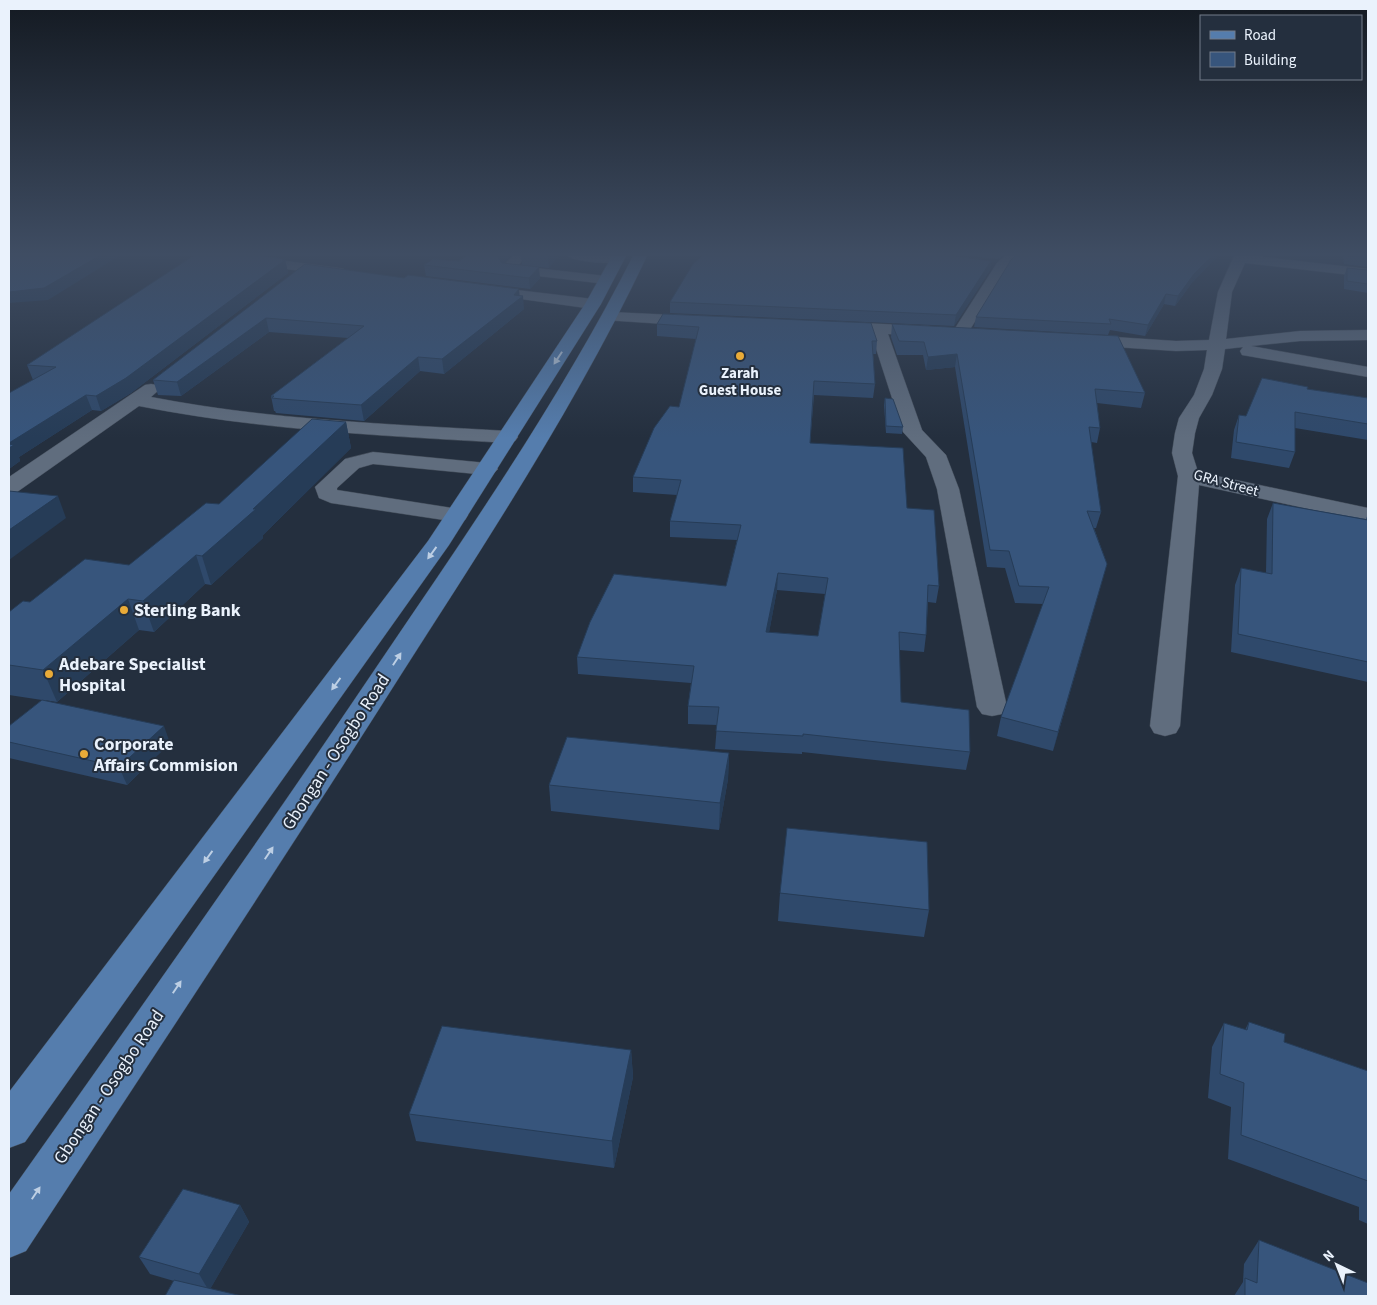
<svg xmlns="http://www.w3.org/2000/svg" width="1377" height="1305" font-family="'Source Sans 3',sans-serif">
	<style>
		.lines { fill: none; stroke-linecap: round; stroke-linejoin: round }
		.minor-casing { stroke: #424c59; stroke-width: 1 }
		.major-casing { stroke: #424c59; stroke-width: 1 }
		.minor { fill: #606d7e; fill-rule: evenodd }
		.major { fill: #557dad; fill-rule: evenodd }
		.wall { fill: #2f496b; fill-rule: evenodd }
		.shaded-wall { fill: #263c57 }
		.building { fill: #37557c; stroke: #263c57; fill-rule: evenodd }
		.oneway { fill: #bdcfe4 }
		.poi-dot { fill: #e9ab38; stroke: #242f3e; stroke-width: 2 }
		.labels { text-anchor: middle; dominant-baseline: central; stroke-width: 4; stroke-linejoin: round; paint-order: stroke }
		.far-poi-label { font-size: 15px; font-weight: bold; fill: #eaf2fc; stroke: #242f3e }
		.far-street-label { font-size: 15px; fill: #eaf2fc; stroke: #242f3e }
		.poi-label { font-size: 18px; font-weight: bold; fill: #eaf2fc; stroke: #242f3e; text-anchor: start }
		.street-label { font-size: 18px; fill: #eaf2fc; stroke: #242f3e }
	</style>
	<rect width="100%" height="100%" fill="#242f3e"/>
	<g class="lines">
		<g class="minor-casing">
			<g id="minor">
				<polygon points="211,256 248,256 339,268 344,269 346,272 344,275 339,276 218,260"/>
				<polygon points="512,256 526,256 518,266 606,276 611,277 613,280 611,283 606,284 503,272 501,269"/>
				<path d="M568 256H621L624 259C618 266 574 262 568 256Z"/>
				<polygon points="1005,256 1020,256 1008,268 966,336 954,336 952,333 997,263"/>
				<polygon points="1234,256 1256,256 1368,269 1368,277 1245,263 1232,292 1226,339 1300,331 1368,330 1368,340 1300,341 1251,346 1368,367 1368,377 1248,356 1242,355 1240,351 1243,347 1225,349 1222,369 1212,395 1199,418 1195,433 1192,453 1198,472 1368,508 1368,522 1199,485 1180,726 1176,733 1165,736 1154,733 1150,726 1178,476 1172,453 1175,433 1179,418 1194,395 1204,369 1207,350 1176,351 1084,345 1078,344 1076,340 1078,336 1084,335 1176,341 1209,340 1218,292"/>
				<polygon points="483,286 593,299 598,301 601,304 598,307 593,309 478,293 476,290 478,287"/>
				<polygon points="610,312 696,316 702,318 704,321 702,324 696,326 604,320 602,317 604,314"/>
				<polygon points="837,322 929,326 935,328 937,331 935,334 929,336 888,334 922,430 946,455 959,489 1007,707 1002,714 992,716 982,714 977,707 937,489 926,457 903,432 871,333 831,330 829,327 831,324"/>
				<path d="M151 384 157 385 160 389 151 397C269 420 389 424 508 431L515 433 518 437 515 441 508 443C384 436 261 430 139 406L17 492 9 493V477L145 385Z"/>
				<polygon points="373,452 487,463 494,465 498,469 494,473 487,475 373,464 359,468 337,488 337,490 465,510 468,515 465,520 457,522 331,503 319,498 315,487 345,459"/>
			</g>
		</g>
		<g class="major-casing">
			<g id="major">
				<polygon points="612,256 626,256 601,304 449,545 25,1142 9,1148 9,1092 428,541 585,304"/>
				<path d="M633 256H647C578 402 489 537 402 673 279 867 152 1059 26 1251L9 1258V1194C137 1013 265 833 388 650 475 522 563 394 633 256Z"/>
			</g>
		</g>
		<use href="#minor" class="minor"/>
		<use href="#major" class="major"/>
	</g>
	<g class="wall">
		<polygon points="521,256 557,256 558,257 549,268 522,265"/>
		<polygon points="971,256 1003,256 998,259"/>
		<polygon points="1343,256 1368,256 1368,267 1344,264"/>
		<polygon points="285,259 288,273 131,393 101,411 92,410 19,457 20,461 9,469 9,393 33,380 27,365"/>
		<polygon points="459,261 504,263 540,278 530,289 426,276 424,265"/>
		<polygon points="991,261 990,270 954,326 670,313 670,302"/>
		<polygon points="305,264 520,296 524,309 444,374 420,371 364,421 276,413 275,411 274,411 271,396 348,338 269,332 181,396 158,395 153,380"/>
		<polygon points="1347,268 1368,270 1368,293 1344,289 1344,276"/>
		<polygon points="1191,284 1175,306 1164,304 1145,336 1110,330 1108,335 974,327 976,317"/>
		<path d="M663 314 877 341 876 354H873L875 384 873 398 814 395 810 443 907 508 939 586 936 603 928 602 926 635 924 652 899 650 901 702 970 752 966 770 802 752V754L715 749 717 725 688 724V706L691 683 578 674 577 657 726 586 737 540 670 537V521L677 495 633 492V477L679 407 696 339 657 336V324ZM777 590 825 594 818 636 769 632Z"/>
		<polygon points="892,324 1145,393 1141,408 1097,403 1100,428 1097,443 1091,442 1101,512 1096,528 1094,528 1107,564 1053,751 997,736 1001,717 1043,604 1015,603 1005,568 987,567 955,367 926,370 923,355 897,355 891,337"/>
		<polygon points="1307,389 1368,398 1368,440 1295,428 1295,452 1289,468 1231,458 1234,430 1239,415 1246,416"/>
		<polygon points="885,398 903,427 902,434 886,433 884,405"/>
		<polygon points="346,422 351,448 263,535 263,538 211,585 205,584 154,632 139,630 57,702 44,700 170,743 127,785 9,758 9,726 42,700 9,695 9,612 30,602 129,565 219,504"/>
		<polygon points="1273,503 1366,519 1368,514 1368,682 1231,652 1235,585 1241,568 1266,573 1267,519"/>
		<polygon points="729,753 728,779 719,830 551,811 549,785"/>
		<polygon points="780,893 929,910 924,937 778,921"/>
		<polygon points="1249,1022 1284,1042 1368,1071 1368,1224 1359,1220 1359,1207 1228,1159 1231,1107 1208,1098 1212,1047 1224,1023 1245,1030"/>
		<polygon points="631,1050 633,1077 614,1168 416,1141 409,1114"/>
		<polygon points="240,1205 249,1222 210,1289 174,1281 150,1274 139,1257"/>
		<polygon points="1259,1240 1368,1296 1234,1296 1243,1282 1244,1264"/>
	</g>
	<g class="shaded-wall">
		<polygon points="99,256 119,256 48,300 9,303 9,292"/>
		<polygon points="500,256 510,256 500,268 498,257"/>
		<polygon points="549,256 557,256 558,257 549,268 548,257"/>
		<polygon points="1212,256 1218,256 1191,284 1175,306 1178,296 1194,274"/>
		<polygon points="285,259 288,273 131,393 101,411 96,396 282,260"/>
		<polygon points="991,261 990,270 954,326 956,315"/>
		<polygon points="539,267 540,278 530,289 529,278"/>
		<polygon points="519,289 520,299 523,296 524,309 444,374 442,359 514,295"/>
		<polygon points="1166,294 1164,304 1145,336 1148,325"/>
		<polygon points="266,318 269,332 181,396 177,382"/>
		<polygon points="957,354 955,367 926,370 928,357"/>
		<polygon points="418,357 420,371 364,421 361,405"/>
		<polygon points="86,395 92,410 19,457 20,461 9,469 9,443"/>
		<polygon points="346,422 351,448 263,535 263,538 211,585 202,556 253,509"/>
		<polygon points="58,496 66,518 9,560 9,530"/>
		<polygon points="196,555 205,584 154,632 143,601"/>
		<polygon points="1107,564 1102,581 1053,751 1058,732"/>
		<polygon points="778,573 777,590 766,649 766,632"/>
		<polygon points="128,599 139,630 57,702 43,670"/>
		<polygon points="164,726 170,743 127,785 119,767"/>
		<polygon points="729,753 728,779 719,830 720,803"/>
		<polygon points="631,1050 633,1077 614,1168 612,1141"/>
		<polygon points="240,1205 249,1222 209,1291 199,1274"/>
	</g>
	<g class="building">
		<polygon points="9,256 99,256 44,288 9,292"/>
		<polygon points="193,256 264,256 285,259 282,260 285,260 126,378 96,396 86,395 9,443 9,393 56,367 27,365"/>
		<polygon points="466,256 500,256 498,257 502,263 539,267 529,278 424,265 433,259 459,261"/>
		<polygon points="702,256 954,256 991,261 956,315 670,302 693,264"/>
		<polygon points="1015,256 1212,256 1194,274 1178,296 1166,294 1148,325 1109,319 1111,324 976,317 1011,260"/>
		<polygon points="1347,256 1368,256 1368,258"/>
		<polygon points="305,264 404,278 408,275 519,289 514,295 523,296 442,359 418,357 361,405 281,399 272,398 274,396 271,396 364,326 266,318 177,382 153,380"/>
		<polygon points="1347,268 1368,270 1368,284 1347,281"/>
		<path d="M663 314 871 323 877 341H872L875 384 814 381 810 443 903 448 907 508 934 510 939 586 928 585 926 635 899 632 901 702 969 710 970 752 803 734V736L716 731 719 707 688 706 694 666 577 657 590 622 614 574 726 586 741 525 670 521 681 480 633 477 654 428 670 406 679 407 699 327 657 324ZM778 573 828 578 818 636 766 632Z"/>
		<polygon points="892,324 1118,336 1145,393 1095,389 1100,428 1089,427 1101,512 1087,511 1107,564 1058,732 1001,717 1049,587 1019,586 1009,551 990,550 957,354 928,357 924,342 899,341"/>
		<polygon points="1262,378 1308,387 1307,389 1368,398 1368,424 1295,412 1295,452 1236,442 1239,415 1246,416"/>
		<polygon points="885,398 893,399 903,427 886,426"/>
		<polygon points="312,419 346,422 253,509 256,509 202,556 196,555 143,601 128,599 43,670 9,665 9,612 23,601 30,602 85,559 129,565 206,503 219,504"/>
		<polygon points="9,444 14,445 9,448"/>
		<polygon points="9,491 58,496 9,530"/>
		<polygon points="1273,503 1368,520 1368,518 1368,662 1238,634 1241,568 1272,574"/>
		<polygon points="42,700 164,726 119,767 9,742 9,726"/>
		<polygon points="567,737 729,753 720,803 549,785"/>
		<polygon points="787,828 927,842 929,910 780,893"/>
		<polygon points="1249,1022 1285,1034 1284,1042 1368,1071 1368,1181 1241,1135 1244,1083 1220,1074 1224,1023 1247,1030"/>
		<polygon points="442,1026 631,1050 612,1141 409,1114"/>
		<polygon points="183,1189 240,1205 199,1274 139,1257"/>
		<polygon points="1259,1240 1368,1283 1368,1296 1245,1296 1245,1278 1257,1283"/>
		<polygon points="174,1280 242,1296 165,1296"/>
	</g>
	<defs><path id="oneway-solid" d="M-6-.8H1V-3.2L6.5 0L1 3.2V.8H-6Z" transform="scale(1.25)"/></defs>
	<g class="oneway">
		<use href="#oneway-solid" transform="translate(558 358) rotate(123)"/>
		<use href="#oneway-solid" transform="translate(432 553) rotate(126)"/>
		<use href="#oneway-solid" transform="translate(397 659) rotate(-57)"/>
		<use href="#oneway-solid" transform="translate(336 684) rotate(126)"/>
		<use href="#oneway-solid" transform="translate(269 853) rotate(-56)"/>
		<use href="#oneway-solid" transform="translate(208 857) rotate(126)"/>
		<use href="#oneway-solid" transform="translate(177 987) rotate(-56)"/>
		<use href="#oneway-solid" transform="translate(36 1193) rotate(-56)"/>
	</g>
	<linearGradient id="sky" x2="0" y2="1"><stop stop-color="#141a22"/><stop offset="0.58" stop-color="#3f4d63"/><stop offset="1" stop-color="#3f4d63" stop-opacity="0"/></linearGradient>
	<rect width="1377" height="438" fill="url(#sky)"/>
	<g class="poi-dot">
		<circle cx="740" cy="356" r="5"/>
		<circle cx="124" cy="610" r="5"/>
		<circle cx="49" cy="674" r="5"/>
		<circle cx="84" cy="754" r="5"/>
	</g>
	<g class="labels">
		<g class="far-poi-label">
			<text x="740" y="373">Zarah<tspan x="740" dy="17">Guest House</tspan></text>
		</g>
		<g class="far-street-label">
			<text transform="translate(1226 483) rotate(15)">GRA Street</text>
		</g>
		<g class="poi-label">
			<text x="134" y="610">Sterling Bank</text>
			<text x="59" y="664">Adebare Specialist<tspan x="59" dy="21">Hospital</tspan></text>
			<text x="94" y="744">Corporate<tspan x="94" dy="21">Affairs Commision</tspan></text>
		</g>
		<g class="street-label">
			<text transform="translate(336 752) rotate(-57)">Gbongan - Osogbo Road</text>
			<text transform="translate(109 1087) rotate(-56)">Gbongan - Osogbo Road</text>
		</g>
	</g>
	<rect width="1377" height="1305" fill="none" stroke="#eaf2fc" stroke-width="20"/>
	<rect x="1200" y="15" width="162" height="65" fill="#242f3e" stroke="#737d8a"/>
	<rect x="1210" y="31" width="25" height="8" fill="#557dad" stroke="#737d8a"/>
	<text x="1244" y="40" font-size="15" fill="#eaf2fc">Road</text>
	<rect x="1210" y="52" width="25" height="15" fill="#37557c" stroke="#737d8a"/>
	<text x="1244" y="65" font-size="15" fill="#eaf2fc">Building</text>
	<g transform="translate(1337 1265) rotate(317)" stroke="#242f3e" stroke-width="4" paint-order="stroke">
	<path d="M0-4L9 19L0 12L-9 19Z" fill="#eaf2fc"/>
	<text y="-8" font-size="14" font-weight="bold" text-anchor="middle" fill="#eaf2fc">N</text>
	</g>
</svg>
